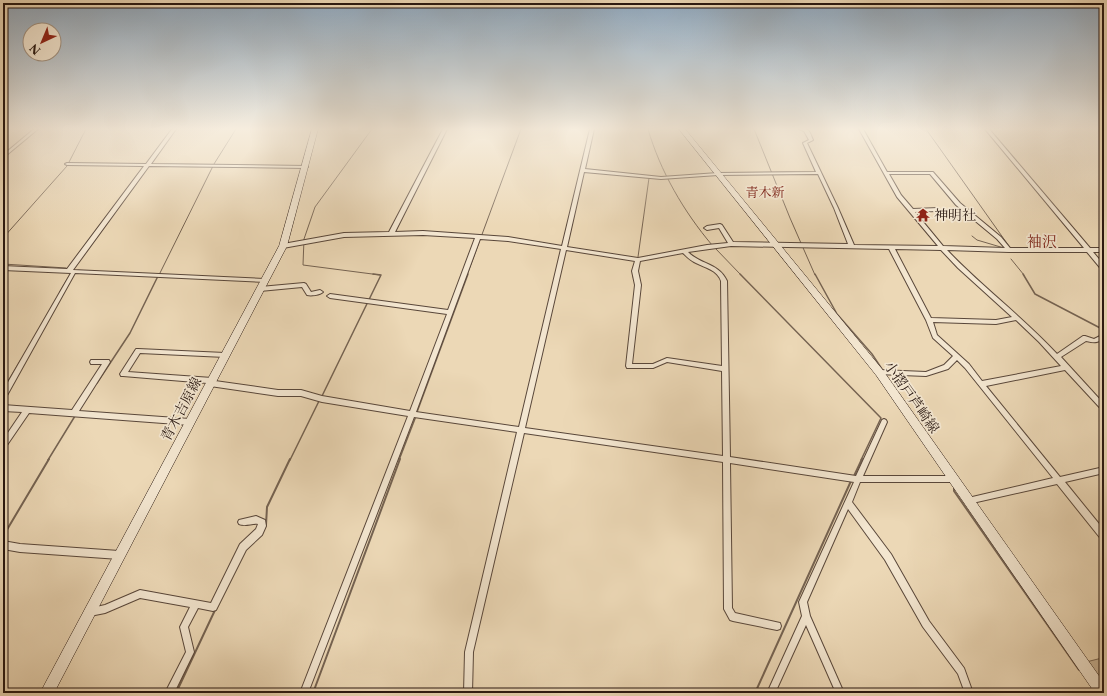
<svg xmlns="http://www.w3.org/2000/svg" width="1107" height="696" font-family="'Libre Caslon Text','Noto Serif JP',serif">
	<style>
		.green { fill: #cbb79a; stroke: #7a6755 }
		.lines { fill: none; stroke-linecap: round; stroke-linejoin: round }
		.stream-far2 { stroke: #756352; stroke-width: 1 }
		.stream-far1 { stroke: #756352; stroke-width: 1.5 }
		.stream { stroke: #756352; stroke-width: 2 }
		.minor-casing { stroke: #59473a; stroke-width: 2 }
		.secondary-casing { stroke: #281710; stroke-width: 1 }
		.minor { fill: #f3e6d0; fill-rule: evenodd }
		.secondary { fill: #f3e6d0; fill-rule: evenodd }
		.labels { text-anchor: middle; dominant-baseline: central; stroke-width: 3.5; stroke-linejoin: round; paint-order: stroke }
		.far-neighbourhood-label { font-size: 13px; fill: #7a1f14; stroke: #f3e6d0 }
		.poi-label { font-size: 14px; fill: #281710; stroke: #f3e6d0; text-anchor: start }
		.street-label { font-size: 14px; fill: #281710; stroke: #f3e6d0 }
		.neighbourhood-label { font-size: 15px; fill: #7a1f14; stroke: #f3e6d0 }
	</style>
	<rect width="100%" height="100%" fill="#ecd8b6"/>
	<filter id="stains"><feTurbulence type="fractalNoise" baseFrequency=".005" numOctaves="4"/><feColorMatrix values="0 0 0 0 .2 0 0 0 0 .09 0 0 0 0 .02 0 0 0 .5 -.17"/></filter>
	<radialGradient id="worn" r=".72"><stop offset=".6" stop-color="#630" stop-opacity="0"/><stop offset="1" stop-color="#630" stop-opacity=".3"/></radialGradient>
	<polygon class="green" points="1102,658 1104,661 1104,688 1086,662"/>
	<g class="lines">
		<g class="stream-far2">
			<polyline points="372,129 315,207 304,239 303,265 380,275"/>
			<path d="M648 129C660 171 684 212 712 245"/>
			<polyline points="754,129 790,218 815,275"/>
			<polyline points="926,129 1011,249"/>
			<polyline points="972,236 977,240 1004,248"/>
			<polyline points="3,238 67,166 86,129"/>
			<polyline points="715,248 741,275"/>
			<polyline points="1011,259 1024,275"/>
			<polyline points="3,264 66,268"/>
			<polyline points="634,266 638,257 649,178"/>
			<polyline points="633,272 633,275"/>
			<polyline points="159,275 214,164 236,129"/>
			<polyline points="467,275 521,129"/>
		</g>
		<g class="stream-far1">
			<polyline points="633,274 634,280"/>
			<polyline points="740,274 881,418 861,460"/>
			<polyline points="815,274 837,314 872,354 884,372"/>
			<polyline points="1023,274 1035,294 1104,330"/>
			<polyline points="60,292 69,277"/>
			<polyline points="97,383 130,333 159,274"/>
			<polyline points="3,390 21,360"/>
			<polyline points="322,396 381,275 373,274"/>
			<polyline points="417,412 468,274"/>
			<polyline points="48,460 75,416"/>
			<polyline points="290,460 320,399"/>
			<polyline points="399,460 416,416"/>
		</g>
		<g class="stream">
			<polyline points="854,476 862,459"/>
			<polyline points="954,487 954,491 1079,670"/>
			<polyline points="266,525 267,507 290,459"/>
			<polyline points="3,541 5,533 49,459"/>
			<polyline points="176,693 216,608"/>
			<polyline points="313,693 400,459"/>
			<polyline points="755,693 851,481"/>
		</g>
		<g class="minor-casing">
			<g id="minor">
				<polygon points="34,129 38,129 3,158 3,155"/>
				<polygon points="172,129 176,129 151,164 306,166 308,167 306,168 149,166 73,270 264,279 267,281 266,282 75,273 5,399 3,400 3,391 71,273 3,270 3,266 67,269 144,166 67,165 65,164 67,163 146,164"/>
				<path d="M443 129H447L395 232 423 231 508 237 562 246 590 129H594L585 169 661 177 718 173 816 172 803 143 809 140 804 131 799 129C810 128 809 131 813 140L807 143 838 208 854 245 938 246 897 197 859 129H863L887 172H933L960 203 1001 237 1010 248H1084L985 129H989L1090 248H1104V252H1093L1104 265V271L1102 270 1087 252H1009L947 250C982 287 1023 317 1057 354L1083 336H1085L1094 339 1104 334V339C1096 343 1095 343 1086 341L1061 357 1104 404V411L1102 410 1065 370 986 386 1060 477 1104 467V473L1065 482 1104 530V540L1101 539 1057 484 968 504 965 503 964 501 965 499 968 498 1053 478 965 368 957 360 948 369 926 376 877 374 876 372 877 370H879L926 372 944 365 953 356 933 338 926 320 889 249 731 246 688 252C701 265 719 263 727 281L730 457 856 476 882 420 884 419 886 420 887 422 863 476H953L955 477 957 479 955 481 953 482H860L852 502 891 554 929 621 964 668 973 693H965L958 674 923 627 885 560 848 509 807 602 810 616 844 693H836L806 625 775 693H767L802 616 799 602 854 482 730 463 732 608 735 613 780 623 781 626 780 629 777 630 733 621 730 620 724 609 723 462 524 433 473 652 472 693H464L465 652 517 432 414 417 308 693H300L408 416 322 402 301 396H278L210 386 208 385 207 383 123 376H121L120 374 136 349H138L225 353H227L228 355 227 357H225L140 353 128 372 212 378 214 379 215 381 278 390H301L322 396 410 411 447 314 330 298 327 296 330 294 448 310 475 238 423 235 344 237 283 248 280 246 283 244 344 233 389 232ZM584 172 661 179 718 175 818 174 834 208 848 244 733 242 722 225 720 224 707 226 704 228 707 230 719 228 728 243 707 245 638 258 567 247ZM889 174H930L956 205 997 239 1005 248 943 246 915 212 936 211 938 210V208L913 209 901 195ZM480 239 508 241 561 249 519 427 416 412ZM895 249 941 250 958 268 1012 317 996 320 931 318ZM566 250 635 261 632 271 635 285 626 366 627 368H653L667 362 722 371 723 456 525 428ZM683 253C687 257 691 261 696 263 706 268 717 270 721 281L722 366 667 358 653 364H632L641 285 638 271 640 261ZM1016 320 1039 342 1061 366 982 381 969 364 937 335 933 322 996 324Z"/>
				<path d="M304 283 306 284 311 292 320 290 323 292C320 295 311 296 307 295L302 287 260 291 257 289 260 287Z"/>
				<polygon points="91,360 109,360 110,362 79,411 190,419 192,420 193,422 192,424 190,425 29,413 5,448 3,449 3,440 22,412 3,411 3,405 72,410 102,364 91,364 90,362"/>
				<path d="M256 516 265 520 266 526 262 535 246 550 216 610 213 611 198 608 188 627 194 652 174 693H165L186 652 180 627 190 607 140 598 105 613 90 616 87 615 86 612 87 609 105 605 140 590 211 603 240 544 256 529 258 524C252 523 245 527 239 524L238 522 239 520Z"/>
				<polygon points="3,541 20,544 119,551 122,552 123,555 122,558 119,559 20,552 3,549"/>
			</g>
		</g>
		<g class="secondary-casing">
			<g id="secondary">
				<polygon points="312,129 318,129 287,246 54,693 40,693 279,246"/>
				<polygon points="679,129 685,129 882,369 1104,683 1104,693 1095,693 876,375"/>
			</g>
		</g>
		<use href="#minor" class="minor"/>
		<use href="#secondary" class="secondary"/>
	</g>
	<linearGradient id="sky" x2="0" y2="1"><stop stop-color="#8fa8be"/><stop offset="0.57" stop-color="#f6edde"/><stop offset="1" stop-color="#f6edde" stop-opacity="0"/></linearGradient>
	<rect width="1107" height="226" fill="url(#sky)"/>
	<defs>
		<g id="temple-bare" transform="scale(1.08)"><path d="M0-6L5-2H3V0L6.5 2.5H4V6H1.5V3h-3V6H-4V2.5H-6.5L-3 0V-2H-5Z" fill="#8f2418" stroke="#f3e6d0" stroke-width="2.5" paint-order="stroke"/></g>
	</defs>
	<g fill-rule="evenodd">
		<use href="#temple-bare" x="923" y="215"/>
	</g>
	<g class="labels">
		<g class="far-neighbourhood-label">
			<text x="765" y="192">青木新</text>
		</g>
		<g class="poi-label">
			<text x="934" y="215">神明社</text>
		</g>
		<g class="street-label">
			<text transform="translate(912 397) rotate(55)">小摺戸芦崎線</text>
			<text transform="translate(181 409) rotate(-62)">青木吉原線</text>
		</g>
		<g class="neighbourhood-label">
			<text x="1042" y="241">袖沢</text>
		</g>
	</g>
	<rect width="1107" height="696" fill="none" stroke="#ecd8b6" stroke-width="16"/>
	<rect x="4" y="4" width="1099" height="688" fill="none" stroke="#281710" stroke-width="2"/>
	<rect x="8" y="8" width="1091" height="680" fill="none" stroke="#281710"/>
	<g transform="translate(42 42) rotate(224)"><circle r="19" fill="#f3e6d0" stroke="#a29383"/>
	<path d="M0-3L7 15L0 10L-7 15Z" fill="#8f2418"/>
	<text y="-6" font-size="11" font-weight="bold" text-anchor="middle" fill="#281710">N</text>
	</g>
	<rect width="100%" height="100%" filter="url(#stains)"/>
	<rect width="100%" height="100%" fill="url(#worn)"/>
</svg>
